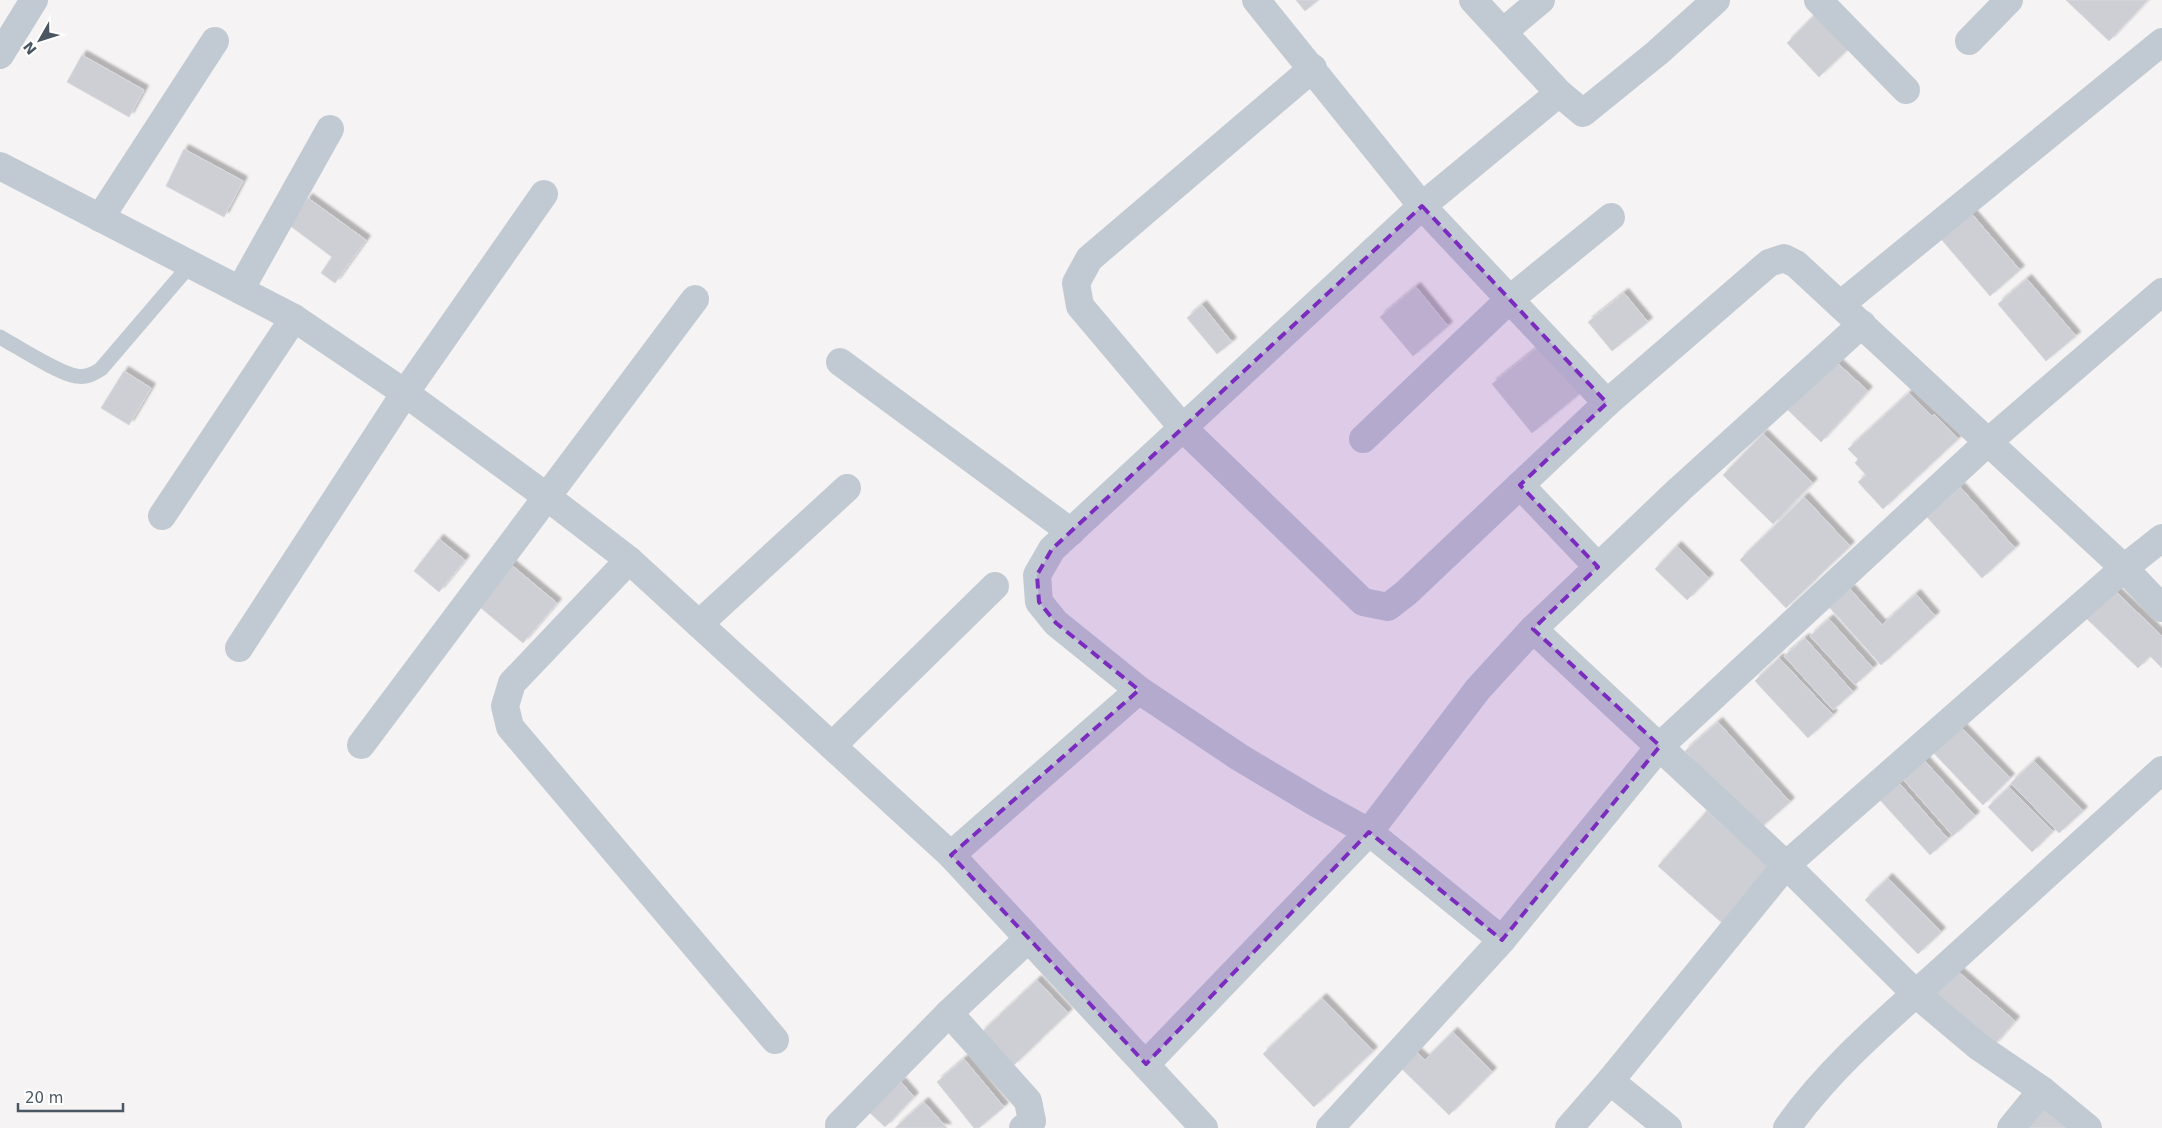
<svg xmlns="http://www.w3.org/2000/svg" width="2162" height="1128" font-family="'DejaVu Sans',sans-serif">
	<style>
		.building { fill: #cdcfd5; stroke: #d7d9de; filter: url(#shadow) }
		.lines { fill: none; stroke-linecap: round; stroke-linejoin: round }
		.service { stroke: #c1cad2; stroke-width: 15 }
		.minor { stroke: #c1cad2; stroke-width: 28 }
		.tertiary { stroke: #c1cad2; stroke-width: 28 }
		.marked { fill: #7b2cbf; fill-opacity: 0.2; stroke: #7b2cbf; stroke-width: 4; stroke-dasharray: 10 6; stroke-linejoin: round }
	</style>
	<defs>
		<filter id="shadow"><feDropShadow dx="4.5" dy="-4.5" stdDeviation="1" flood-color="#0004"/></filter>
	</defs>
	<rect width="100%" height="100%" fill="#f5f3f3"/>
	<g class="building">
		<polygon points="1296,0 1318,0 1305,11"/>
		<polygon points="2066,0 2148,0 2109,41"/>
		<polygon points="1818,12 1851,46 1819,77 1787,43"/>
		<polygon points="82,55 144,90 129,117 67,82"/>
		<polygon points="184,149 243,181 224,217 166,186"/>
		<polygon points="308,198 366,240 335,283 321,273 332,257 289,225"/>
		<polygon points="1965,206 2020,270 1990,296 1935,232"/>
		<polygon points="2027,279 2076,336 2046,361 1998,304"/>
		<polygon points="1416,287 1448,326 1413,356 1380,317"/>
		<polygon points="1624,293 1648,322 1612,351 1588,322"/>
		<polygon points="1202,305 1232,342 1217,354 1187,318"/>
		<polygon points="1542,344 1582,392 1532,433 1492,384"/>
		<polygon points="1834,360 1868,391 1821,442 1788,410"/>
		<polygon points="124,371 151,388 129,425 101,408"/>
		<polygon points="1909,393 1932,416 1934,414 1958,439 1883,509 1858,482 1866,475 1855,463 1858,459 1848,449"/>
		<polygon points="1763,434 1813,483 1773,524 1723,475"/>
		<polygon points="1960,487 2015,548 1982,578 1927,517"/>
		<polygon points="1804,497 1850,546 1786,608 1740,560"/>
		<polygon points="439,539 465,560 439,592 414,571"/>
		<polygon points="1677,546 1709,578 1687,600 1655,569"/>
		<polygon points="509,563 557,603 523,643 475,603"/>
		<polygon points="1850,589 1882,625 1916,594 1935,616 1881,665 1829,607"/>
		<polygon points="2113,589 2162,636 2162,668 2150,656 2138,668 2086,618"/>
		<polygon points="1829,619 1873,668 1855,685 1810,636"/>
		<polygon points="1805,638 1853,692 1833,710 1784,656"/>
		<polygon points="1779,658 1833,715 1808,738 1755,681"/>
		<polygon points="1718,722 1790,802 1757,831 1685,751"/>
		<polygon points="1956,722 2010,778 1983,805 1929,748"/>
		<polygon points="1922,758 1975,816 1953,836 1901,777"/>
		<polygon points="2034,761 2083,811 2059,833 2011,783"/>
		<polygon points="1899,783 1948,839 1930,855 1880,800"/>
		<polygon points="2009,787 2053,831 2032,852 1988,807"/>
		<polygon points="1707,811 1771,868 1722,923 1658,866"/>
		<polygon points="1888,878 1941,932 1918,954 1865,900"/>
		<polygon points="1954,968 2015,1021 1993,1046 1932,993"/>
		<polygon points="1037,980 1068,1013 1013,1066 981,1033"/>
		<polygon points="1322,998 1373,1051 1314,1107 1263,1054"/>
		<polygon points="1453,1032 1492,1072 1449,1115 1399,1066 1414,1050 1425,1060"/>
		<polygon points="964,1059 1004,1107 979,1128 974,1128 937,1082"/>
		<polygon points="901,1082 914,1097 885,1127 868,1111"/>
		<polygon points="2044,1101 2079,1128 2023,1128"/>
		<polygon points="924,1102 947,1128 895,1128"/>
	</g>
	<g class="lines">
		<path class="service" d="M0 337C18 347 58 373 76 376 86 378 93 374 101 369L190 265"/>
		<g class="minor">
			<polyline points="1256,0 1422,206 1052,549 1037,575 1039,602 1056,623 1139,690 1239,757 1316,803 1369,832 1502,940"/>
			<polyline points="1473,0 1559,93"/>
			<polyline points="1818,0 1906,90"/>
			<polyline points="1503,32 1541,0"/>
			<polyline points="1969,41 2009,0"/>
			<polyline points="0,55 34,0"/>
			<polyline points="1313,68 1089,259 1076,283 1080,306 1183,428 1363,602 1388,607 1406,593 1607,403 1769,263 1784,258 1796,264 2124,568 2162,608"/>
			<polyline points="100,218 215,41"/>
			<polyline points="240,290 330,129"/>
			<polyline points="1840,305 2162,42"/>
			<polyline points="840,362 1071,532"/>
			<polyline points="1607,403 1422,206 1559,93 1583,113 1657,53 1716,0"/>
			<polyline points="1363,439 1510,299 1611,217"/>
			<polyline points="1520,485 1598,567"/>
			<polyline points="162,516 294,318"/>
			<polyline points="629,560 512,683 505,706 510,727 775,1040"/>
			<polyline points="699,624 847,488"/>
			<polyline points="1533,629 1786,865 1916,994 1979,1047 2042,1090 2088,1128"/>
			<polyline points="239,648 405,393 544,194"/>
			<polyline points="361,745 695,299"/>
			<polyline points="832,746 995,586"/>
			<polyline points="951,855 1139,690"/>
			<polyline points="949,1013 1028,1101 1032,1121 1023,1128"/>
			<polyline points="1146,1064 1369,832 1478,689 1533,629 1680,489 1862,324"/>
			<polyline points="1610,1081 1668,1128"/>
			<polyline points="839,1125 949,1013 1028,939"/>
			<polyline points="1330,1128 1502,940 1660,746 1988,442 2162,292"/>
			<polyline points="1569,1128 1610,1081 1786,865 2124,568 2162,538"/>
			<path d="M1787 1128C1829 1068 1889 1018 1943 969 2016 902 2089 836 2162 770"/>
			<polyline points="2011,1128 2042,1090"/>
		</g>
		<polyline class="tertiary" points="0,166 294,318 405,393 547,497 629,560 951,855 1204,1128"/>
	</g>
	<path class="marked" d="M1422 206 1607 403 1520 485 1598 567 1533 629 1660 746 1502 940 1369 832 1146 1064 951 855 1139 690 1056 623 1039 602 1037 575 1052 549Z"/>
	<g transform="translate(40 40) rotate(231)" stroke="#ffffff" stroke-width="4" paint-order="stroke">
	<path d="M0-4L9 19L0 12L-9 19Z" fill="#4a5661"/>
	<text y="-8" font-size="14" font-weight="bold" text-anchor="middle" fill="#4a5661">N</text>
	</g>
	<path d="M18 1103v8h105v-8" fill="none" stroke="#4a5661" stroke-width="2.5"/>
	<text x="25" y="1103" font-size="15" fill="#4a5661" stroke="#ffffff" stroke-width="4" paint-order="stroke">20 m</text>
</svg>
